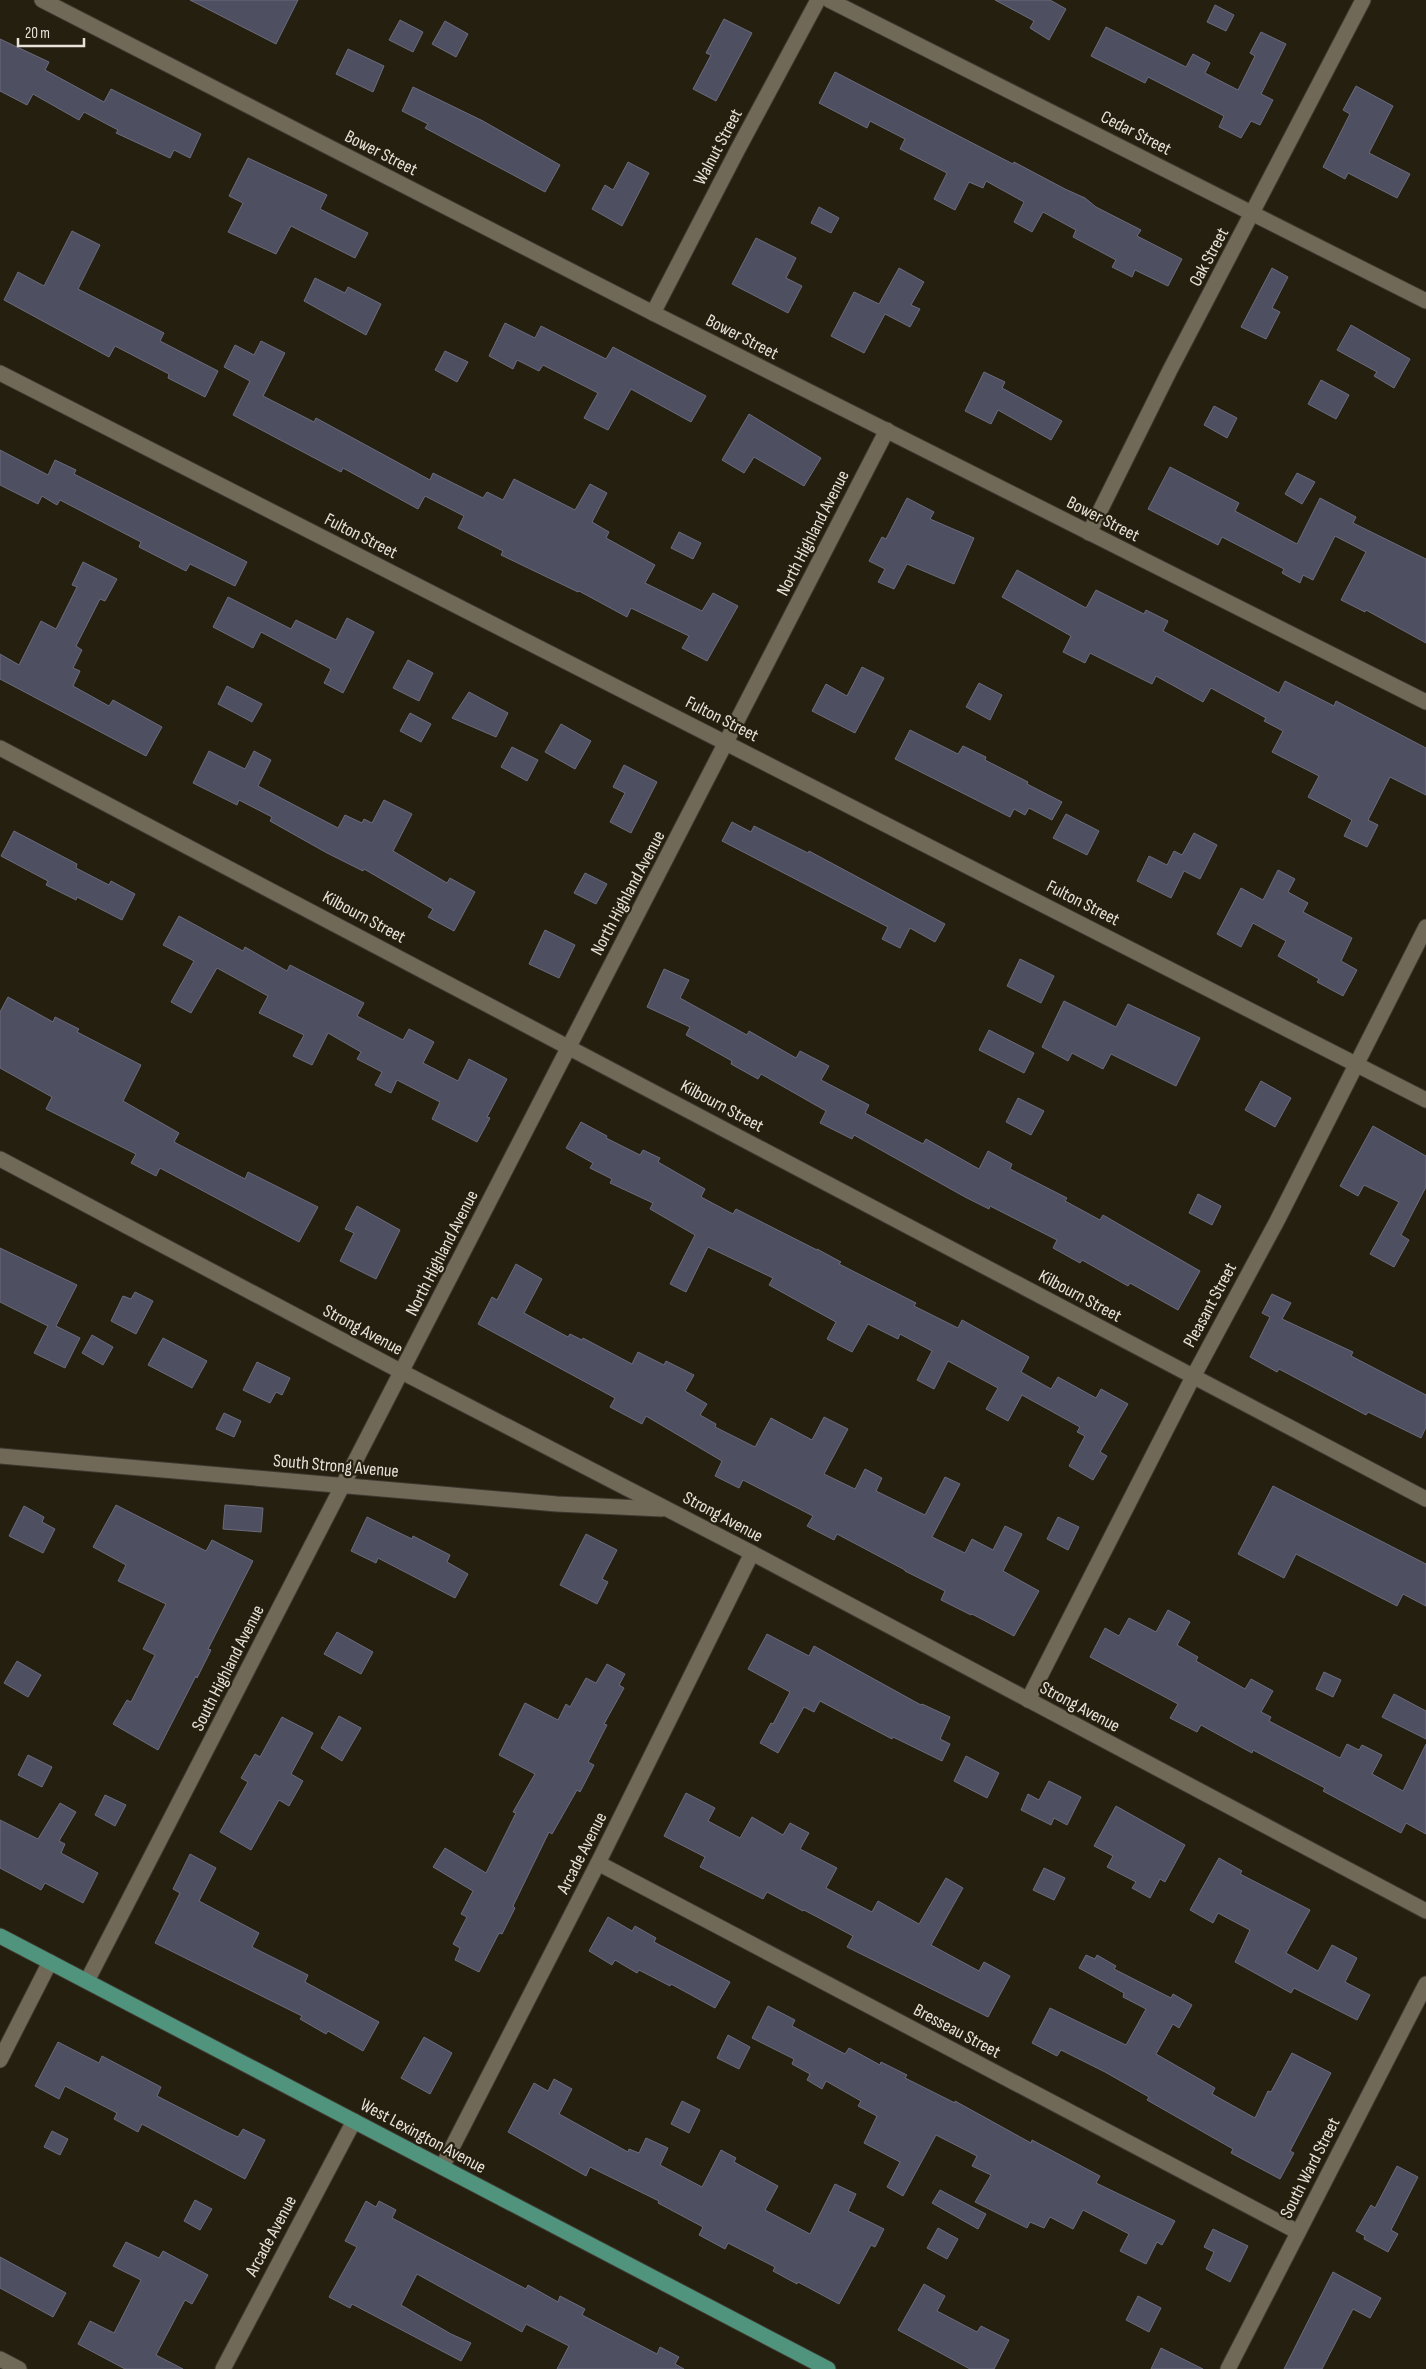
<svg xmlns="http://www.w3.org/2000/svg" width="1426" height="2369" font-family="'Sofia Sans Condensed',sans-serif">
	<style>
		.building { fill: #4e4f60; stroke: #6a6b7d }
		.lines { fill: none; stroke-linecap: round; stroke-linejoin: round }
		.street-casing { stroke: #3e3930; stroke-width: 17 }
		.secondary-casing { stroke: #3e3930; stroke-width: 17 }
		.primary-casing { stroke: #3e3930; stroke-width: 17 }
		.street { stroke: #706958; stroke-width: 15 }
		.secondary { stroke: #706958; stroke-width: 15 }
		.primary { stroke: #51947d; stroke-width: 15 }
		.labels { text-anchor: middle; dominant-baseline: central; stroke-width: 4.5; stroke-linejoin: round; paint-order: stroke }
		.street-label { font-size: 18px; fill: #e7e3d9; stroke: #251f10 }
	</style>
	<rect width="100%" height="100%" fill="#251f10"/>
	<g class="building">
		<polygon points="190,0 298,0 276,44"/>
		<polygon points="995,0 1050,0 1066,9 1049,40 1030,28 1034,21"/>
		<polygon points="1215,5 1234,15 1226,31 1207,22"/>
		<polygon points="724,19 752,33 716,101 693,89 711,55 706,53"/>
		<polygon points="400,20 423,32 413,52 389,40"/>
		<polygon points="445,21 468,34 456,57 432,44"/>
		<polygon points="1106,27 1186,67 1193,54 1210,63 1205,73 1238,90 1255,56 1250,53 1261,32 1286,44 1261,94 1273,100 1260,125 1251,121 1241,138 1219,127 1224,116 1148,77 1145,83 1091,56"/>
		<polygon points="0,39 49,62 45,70 104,102 111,89 201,134 190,158 174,150 170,158 116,133 118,130 84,112 79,120 33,94 27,105 0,91"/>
		<polygon points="348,49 384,66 373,92 336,74"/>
		<polygon points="835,72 1013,164 1014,162 1065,189 1085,198 1096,207 1141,230 1137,236 1182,259 1168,286 1135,270 1132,277 1112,267 1116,260 1073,237 1076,230 1043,212 1032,232 1014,222 1024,202 986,181 983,188 969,182 955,210 934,199 947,173 900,149 905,139 870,121 867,128 819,103"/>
		<polygon points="1356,86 1393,106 1369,153 1410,174 1397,198 1348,173 1345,179 1323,167 1350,114 1343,110"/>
		<polygon points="413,87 483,121 560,165 545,192 425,128 428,124 402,111"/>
		<polygon points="248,158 327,195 320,209 368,233 355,258 291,226 276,254 228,232 243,203 229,196"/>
		<polygon points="628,162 649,173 622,226 592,209 605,185 613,190"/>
		<polygon points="819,207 839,218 831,233 811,223"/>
		<polygon points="72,231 100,245 78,289 164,333 160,341 218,371 205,397 168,378 169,374 115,346 109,357 4,300 18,272 44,286"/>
		<polygon points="756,238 796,258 786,278 802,286 788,313 732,284"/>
		<polygon points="899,268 924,282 911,305 920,309 910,327 885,314 864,353 831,336 854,292 879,304"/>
		<polygon points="1272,268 1288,277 1272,308 1280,312 1266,339 1241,327"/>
		<polygon points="315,278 345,293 348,287 381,304 366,335 304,301"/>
		<polygon points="505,323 535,338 541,326 606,359 613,347 706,396 691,422 631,389 608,430 584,418 598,393 543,365 539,371 517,360 513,369 489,356"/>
		<polygon points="1351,325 1410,359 1394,388 1374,376 1377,372 1337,350"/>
		<polygon points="261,341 285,353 263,396 314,422 316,418 430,480 433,473 483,498 487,492 503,500 514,479 575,510 590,484 607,493 592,522 609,532 606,538 655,565 645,583 702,611 713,593 738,606 707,661 682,648 689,636 631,608 627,617 579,591 578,592 501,555 503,551 458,528 464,516 425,496 418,509 343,468 341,472 233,415 250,381 224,367 235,345 254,355"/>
		<polygon points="445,351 468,362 457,382 435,370"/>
		<polygon points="984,372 1005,382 1002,388 1062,421 1051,440 998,410 991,424 965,411"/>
		<polygon points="1321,380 1349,395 1336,419 1308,404"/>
		<polygon points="1214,406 1237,418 1227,438 1204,425"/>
		<polygon points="749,414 821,458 804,486 754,457 744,473 722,460"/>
		<polygon points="0,450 48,475 55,460 76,470 74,474 247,562 235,586 190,564 186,571 139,547 141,542 60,500 57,505 42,496 38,504 0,485"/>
		<polygon points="1170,467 1239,503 1235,511 1297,544 1320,498 1356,517 1353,523 1426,559 1426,643 1366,610 1365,612 1341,600 1366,552 1335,536 1313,580 1303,575 1300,583 1282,573 1284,569 1222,537 1218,545 1148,509"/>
		<polygon points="1297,473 1315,482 1302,504 1285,494"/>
		<polygon points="907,498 934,512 930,519 974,538 954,584 907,564 894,589 878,582 885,569 869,561 882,537 886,539"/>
		<polygon points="679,532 701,543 693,559 671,548"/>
		<polygon points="83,562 117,579 105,601 100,599 76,646 82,650 73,668 80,671 73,686 109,706 113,700 162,727 146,756 0,679 0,654 19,665 41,621 56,629 77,587 72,585"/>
		<polygon points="1017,570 1086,608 1096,590 1144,614 1146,610 1168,621 1163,631 1279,693 1285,681 1334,706 1336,701 1426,748 1426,795 1390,777 1368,820 1378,825 1367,847 1344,836 1352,820 1308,797 1319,776 1272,752 1283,731 1264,721 1266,718 1211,688 1203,702 1156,676 1152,684 1090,653 1085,663 1063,652 1071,636 1002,597"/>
		<polygon points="228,597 291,629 296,620 336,640 347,618 374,632 343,693 324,683 331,669 261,632 253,648 213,627"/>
		<polygon points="408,660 433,673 419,701 393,688"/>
		<polygon points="862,667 884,678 855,733 812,711 826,684 847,696"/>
		<polygon points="979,683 1002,695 990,720 966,707"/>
		<polygon points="227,686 262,704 252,722 218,704"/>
		<polygon points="469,692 508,713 496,737 452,718"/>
		<polygon points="410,713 431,724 421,742 400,731"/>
		<polygon points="561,724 591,741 575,769 545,752"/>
		<polygon points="910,730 958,754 963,746 986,757 985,760 1028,782 1027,784 1062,802 1052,820 1029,808 1025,815 1014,809 1010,817 895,759"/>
		<polygon points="512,747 538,760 527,781 501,767"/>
		<polygon points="209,751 245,769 254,751 271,760 258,786 338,828 345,815 362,823 364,819 372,823 384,800 412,814 393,851 447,883 450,878 475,892 454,931 428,917 433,909 364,869 363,871 327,853 270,821 272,817 239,800 237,805 193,783"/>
		<polygon points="624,765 657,782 631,833 610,822 625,793 613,787"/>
		<polygon points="1066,814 1099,831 1087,855 1053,838"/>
		<polygon points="732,822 751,832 754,826 808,853 809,851 945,924 935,942 910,928 900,948 882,939 888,927 722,841"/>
		<polygon points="14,831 77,864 76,868 109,885 111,881 135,894 122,920 77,897 76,900 46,885 48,881 1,856"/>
		<polygon points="1194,833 1217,845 1200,879 1184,871 1171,898 1137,881 1149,856 1167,865 1174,851 1182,855"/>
		<polygon points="1278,870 1295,879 1288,892 1308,903 1303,912 1352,938 1341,961 1357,970 1343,996 1317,982 1319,979 1278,956 1286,941 1253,923 1241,947 1217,934 1241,888 1263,900"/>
		<polygon points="585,873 607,884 596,904 574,893"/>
		<polygon points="179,916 243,951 245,947 287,971 290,965 364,1003 357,1016 403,1040 409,1029 434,1042 423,1063 458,1081 469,1059 507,1079 487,1117 490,1118 477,1142 432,1119 440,1102 397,1080 391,1093 375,1085 382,1072 357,1059 361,1052 328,1033 312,1065 293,1056 304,1035 259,1013 268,996 217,968 191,1013 171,1002 194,961 163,945"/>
		<polygon points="545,930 575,945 559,978 529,964"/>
		<polygon points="1020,959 1054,976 1041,1003 1007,986"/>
		<polygon points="664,969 689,980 680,998 747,1035 749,1031 796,1058 800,1051 829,1066 821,1080 869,1105 865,1113 923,1144 926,1139 979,1169 988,1151 1012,1164 1010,1169 1067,1198 1065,1201 1100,1220 1103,1215 1200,1271 1178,1310 1130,1283 1128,1286 1082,1260 1080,1263 1053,1248 1057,1240 990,1206 989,1209 965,1197 854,1135 852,1139 820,1123 826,1111 761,1074 758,1079 731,1064 732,1061 686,1035 690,1027 647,1007"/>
		<polygon points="8,997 53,1022 55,1017 79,1029 77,1032 141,1065 123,1101 179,1133 174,1142 245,1179 248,1172 318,1207 299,1242 160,1168 156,1176 131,1163 136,1154 46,1109 52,1097 0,1068 0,1012"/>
		<polygon points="1064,1001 1116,1027 1128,1004 1200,1038 1176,1086 1111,1054 1103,1069 1072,1053 1068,1061 1042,1047"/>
		<polygon points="989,1030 1034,1053 1024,1073 979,1050"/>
		<polygon points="1261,1081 1291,1098 1275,1127 1245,1110"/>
		<polygon points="1018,1098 1044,1111 1031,1135 1006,1122"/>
		<polygon points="581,1122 607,1136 606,1138 640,1155 643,1150 660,1158 658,1162 705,1189 701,1197 733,1214 736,1209 817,1250 817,1249 841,1262 839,1264 916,1303 914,1306 958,1328 962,1320 1029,1357 1021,1372 1051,1389 1058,1377 1096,1398 1101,1389 1128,1404 1100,1452 1107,1456 1093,1480 1069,1466 1085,1436 1077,1432 1080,1427 1022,1395 1008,1421 986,1409 998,1388 948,1361 934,1389 917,1380 932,1351 900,1334 898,1339 868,1324 852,1352 827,1339 836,1322 769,1285 773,1278 708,1247 686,1292 670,1284 695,1235 650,1209 653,1203 610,1183 612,1179 590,1168 593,1163 566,1148"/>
		<polygon points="1373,1126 1426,1156 1426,1187 1401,1235 1409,1240 1394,1267 1370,1254 1399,1202 1364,1185 1358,1196 1340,1186"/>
		<polygon points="1198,1194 1221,1206 1212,1225 1189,1213"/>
		<polygon points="357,1206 400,1230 376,1279 340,1261 354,1233 345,1229"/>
		<polygon points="0,1248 77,1285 56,1326 80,1338 65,1368 34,1353 48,1326 0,1302"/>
		<polygon points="516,1264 542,1279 524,1313 568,1337 570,1334 582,1340 583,1338 632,1364 638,1352 664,1365 666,1361 694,1375 685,1391 707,1404 700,1415 716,1424 715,1427 755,1447 771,1418 812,1440 824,1417 848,1429 824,1474 855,1489 865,1469 882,1478 876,1491 925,1515 945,1477 960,1484 932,1537 965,1553 972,1539 993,1550 1005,1526 1022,1534 1003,1571 1039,1591 1014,1636 972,1614 971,1615 941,1600 945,1591 905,1571 905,1570 837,1534 834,1540 807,1526 813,1516 743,1480 739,1488 715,1476 722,1461 646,1416 642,1424 610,1407 615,1398 478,1324 492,1297 497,1300"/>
		<polygon points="135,1292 153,1301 136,1334 111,1321 123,1296 131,1299"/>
		<polygon points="1272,1294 1291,1303 1282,1319 1353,1352 1351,1356 1426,1395 1426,1427 1421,1438 1368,1412 1366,1415 1279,1369 1277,1372 1250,1357 1270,1317 1262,1313"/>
		<polygon points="92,1335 113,1347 103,1365 82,1353"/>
		<polygon points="163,1338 207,1361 192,1388 148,1365"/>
		<polygon points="257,1362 290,1378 282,1395 276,1392 270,1403 243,1390"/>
		<polygon points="224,1413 241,1421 234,1437 216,1429"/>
		<polygon points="1273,1486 1426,1564 1426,1606 1403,1594 1397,1606 1296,1554 1284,1578 1238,1554"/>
		<polygon points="116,1505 206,1551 212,1540 253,1561 208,1649 211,1650 197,1678 196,1676 158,1750 113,1724 127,1700 131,1702 155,1655 143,1649 166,1604 118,1581 126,1565 93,1547"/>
		<polygon points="225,1505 263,1508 261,1532 223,1529"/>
		<polygon points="24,1506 44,1517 42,1522 55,1529 43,1553 9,1536"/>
		<polygon points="367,1517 412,1539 413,1536 450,1555 447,1562 468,1574 455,1598 378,1558 376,1563 351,1551"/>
		<polygon points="1058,1517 1079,1527 1068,1550 1047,1539"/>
		<polygon points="586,1534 617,1550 602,1579 608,1582 597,1604 560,1585"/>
		<polygon points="1168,1610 1190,1622 1177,1645 1198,1657 1196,1661 1245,1689 1251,1679 1273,1691 1261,1712 1271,1717 1269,1721 1340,1758 1347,1744 1359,1750 1362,1745 1382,1755 1372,1774 1403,1791 1426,1744 1426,1834 1406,1823 1401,1833 1323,1791 1325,1788 1253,1750 1252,1753 1201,1725 1197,1732 1170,1718 1178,1704 1090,1657 1105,1628 1119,1636 1129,1618 1156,1632"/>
		<polygon points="337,1632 373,1652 361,1674 324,1654"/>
		<polygon points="767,1634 809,1656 814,1646 921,1705 922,1704 950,1717 940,1739 950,1744 942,1761 893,1737 892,1739 820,1701 814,1712 804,1707 778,1753 760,1743 771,1723 773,1724 790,1692 748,1669"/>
		<polygon points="17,1661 41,1675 28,1697 4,1683"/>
		<polygon points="607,1664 625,1674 619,1685 624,1688 604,1724 607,1725 588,1762 594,1765 580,1792 577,1790 552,1834 549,1832 513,1906 515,1908 502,1934 499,1933 479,1972 455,1960 460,1948 453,1944 467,1917 461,1914 473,1891 433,1867 445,1848 486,1873 516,1813 513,1812 535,1774 499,1755 525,1703 558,1720 566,1704 570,1707 586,1678 596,1683"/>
		<polygon points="1324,1672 1341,1680 1333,1697 1316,1689"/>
		<polygon points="1394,1694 1426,1711 1426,1739 1382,1717"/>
		<polygon points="339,1716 361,1728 342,1761 321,1748"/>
		<polygon points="282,1717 313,1733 291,1774 303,1781 289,1806 279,1800 251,1850 220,1832 248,1782 241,1778 255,1754 260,1757"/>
		<polygon points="28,1755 52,1767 42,1787 18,1775"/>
		<polygon points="966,1756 999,1773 987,1798 954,1781"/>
		<polygon points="1049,1781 1081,1797 1067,1825 1054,1818 1051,1825 1021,1810 1028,1794 1039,1800"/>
		<polygon points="686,1793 715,1808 708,1821 740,1838 752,1817 783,1835 790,1823 809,1833 800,1849 837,1868 826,1888 872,1912 878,1901 919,1924 946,1878 963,1888 931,1945 979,1971 984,1962 1010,1976 988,2017 847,1947 853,1936 804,1910 803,1911 767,1892 763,1899 700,1867 705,1857 664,1836"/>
		<polygon points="105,1795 126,1805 115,1826 95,1815"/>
		<polygon points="60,1803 76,1812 59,1841 65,1844 61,1853 98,1873 83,1903 45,1883 41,1890 0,1868 0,1820 38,1839"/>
		<polygon points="1116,1806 1185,1845 1165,1882 1160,1879 1150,1898 1132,1888 1136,1882 1107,1867 1113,1856 1094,1846"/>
		<polygon points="190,1854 216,1868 199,1901 259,1933 252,1947 308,1975 305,1982 379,2022 363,2051 328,2031 326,2034 300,2019 302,2016 155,1943 180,1893 173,1889"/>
		<polygon points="1219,1858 1242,1871 1240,1874 1310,1910 1286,1953 1318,1971 1332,1945 1357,1958 1345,1982 1370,1995 1357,2020 1294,1988 1291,1993 1235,1962 1250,1930 1218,1913 1213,1923 1190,1910"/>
		<polygon points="1044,1868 1065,1878 1054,1900 1033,1890"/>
		<polygon points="608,1917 632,1931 635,1926 656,1938 654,1942 730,1982 715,2008 671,1984 670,1986 639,1970 637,1973 615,1960 612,1965 589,1951"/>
		<polygon points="1086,1955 1095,1959 1097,1955 1116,1966 1114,1969 1171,1998 1173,1994 1192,2005 1179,2028 1173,2024 1156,2054 1215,2088 1212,2094 1255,2118 1268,2091 1271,2092 1292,2053 1331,2073 1290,2151 1294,2153 1280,2179 1231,2153 1233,2149 1147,2100 1149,2097 1105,2072 1061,2050 1057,2056 1032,2043 1050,2008 1126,2045 1146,2009 1123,1997 1124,1993 1079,1968"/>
		<polygon points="768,2006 795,2020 792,2026 845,2054 849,2048 880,2065 881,2062 907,2075 905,2078 955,2103 955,2101 1031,2143 1032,2140 1100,2176 1096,2183 1175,2221 1162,2245 1157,2242 1146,2264 1120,2251 1129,2234 1083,2210 1073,2229 1050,2217 1044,2228 1030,2222 1027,2228 975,2202 991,2175 972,2166 977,2156 936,2135 903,2196 887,2187 900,2162 864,2143 877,2116 858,2106 861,2101 826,2081 822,2089 807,2080 810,2074 792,2064 794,2059 752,2038"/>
		<polygon points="728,2035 750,2047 739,2069 717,2058"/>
		<polygon points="424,2037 452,2053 430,2094 401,2078"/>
		<polygon points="58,2042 99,2063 102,2056 161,2087 157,2096 229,2133 238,2137 243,2129 265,2140 245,2179 142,2124 138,2132 114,2119 117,2113 65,2086 59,2099 35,2086"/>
		<polygon points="554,2079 572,2089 559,2114 628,2152 629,2149 639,2153 646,2138 668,2148 660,2165 702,2187 721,2150 736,2158 734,2162 778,2186 765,2210 810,2234 835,2184 856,2194 848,2211 884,2229 875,2247 871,2245 839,2304 798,2282 797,2284 773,2271 775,2267 728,2243 725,2249 699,2235 703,2227 658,2203 659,2201 590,2167 586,2176 508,2132 534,2083 548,2091"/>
		<polygon points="682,2101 700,2110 689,2133 671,2124"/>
		<polygon points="52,2131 68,2139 60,2155 44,2147"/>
		<polygon points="1397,2166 1418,2177 1391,2230 1398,2234 1388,2252 1364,2239 1365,2236 1356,2231 1371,2205 1375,2208"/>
		<polygon points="940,2190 986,2214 978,2229 932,2203"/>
		<polygon points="195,2200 212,2209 200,2230 184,2221"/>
		<polygon points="366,2201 376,2207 379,2201 396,2210 392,2218 526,2289 528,2285 558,2302 560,2296 585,2309 582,2315 657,2354 660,2347 679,2357 675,2364 684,2369 557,2369 569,2346 526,2324 522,2332 417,2274 401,2305 451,2334 471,2343 461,2361 352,2304 350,2308 329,2297 357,2247 345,2241"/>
		<polygon points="938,2228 958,2239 947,2259 927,2248"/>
		<polygon points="1213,2229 1248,2246 1230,2282 1206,2269 1214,2252 1204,2247"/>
		<polygon points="126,2242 159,2258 163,2251 208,2275 192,2304 185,2300 156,2355 183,2369 125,2369 78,2344 90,2321 114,2333 141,2280 113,2266"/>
		<polygon points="0,2257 66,2293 53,2317 0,2288"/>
		<polygon points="1333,2272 1381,2298 1370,2318 1353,2309 1322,2369 1284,2369"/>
		<polygon points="924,2284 945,2296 937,2311 977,2332 981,2326 1009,2340 994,2369 970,2369 898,2330"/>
		<polygon points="1138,2296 1161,2308 1149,2332 1126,2320"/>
		<polygon points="1161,2348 1203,2369 1151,2369"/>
	</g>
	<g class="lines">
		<g class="street-casing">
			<g id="street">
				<polyline points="829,0 1426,301"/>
				<polyline points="653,313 738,149 818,0"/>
				<polyline points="0,373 1426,1100"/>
				<polyline points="1089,533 1170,370 1363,0"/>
				<polyline points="0,748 1426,1499"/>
				<polyline points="0,1159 402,1372 752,1553 1426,1911"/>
				<polyline points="0,1456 557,1504 662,1509"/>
				<polyline points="1028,1700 1193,1377 1277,1221 1426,927"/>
				<polyline points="598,1863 1298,2232"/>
				<polyline points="87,1981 887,430"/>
				<polyline points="0,2060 50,1962"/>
				<polyline points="442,2167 598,1863 752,1553"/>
				<polyline points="0,2359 19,2369"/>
				<polyline points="223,2369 354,2121"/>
				<polyline points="1228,2369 1426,1984"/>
			</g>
		</g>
		<g class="secondary-casing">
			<polyline id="secondary" points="42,0 653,313 1426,702"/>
		</g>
		<g class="primary-casing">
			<polyline id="primary" points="0,1936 828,2369"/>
		</g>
		<use href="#street" class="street"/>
		<use href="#secondary" class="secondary"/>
		<use href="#primary" class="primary"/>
	</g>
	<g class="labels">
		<g class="street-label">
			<text transform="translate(1136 133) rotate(27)">Cedar Street</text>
			<text transform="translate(718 147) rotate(-62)">Walnut Street</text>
			<text transform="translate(381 153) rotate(27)">Bower Street</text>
			<text transform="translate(1209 257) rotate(-62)">Oak Street</text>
			<text transform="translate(742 337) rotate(27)">Bower Street</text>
			<text transform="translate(1103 519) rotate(27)">Bower Street</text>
			<text transform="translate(813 533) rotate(-63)">North Highland Avenue</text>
			<text transform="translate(361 536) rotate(27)">Fulton Street</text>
			<text transform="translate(722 719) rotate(27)">Fulton Street</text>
			<text transform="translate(628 893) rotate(-62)">North Highland Avenue</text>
			<text transform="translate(1083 903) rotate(27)">Fulton Street</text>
			<text transform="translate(364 917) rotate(28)">Kilbourn Street</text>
			<text transform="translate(722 1106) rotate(28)">Kilbourn Street</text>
			<text transform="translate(442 1253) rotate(-63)">North Highland Avenue</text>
			<text transform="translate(1080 1296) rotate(28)">Kilbourn Street</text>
			<text transform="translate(1210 1305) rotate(-62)">Pleasant Street</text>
			<text transform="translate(363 1330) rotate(28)">Strong Avenue</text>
			<text transform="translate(336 1466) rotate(5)">South Strong Avenue</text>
			<text transform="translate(723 1517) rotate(28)">Strong Avenue</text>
			<text transform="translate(228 1668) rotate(-63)">South Highland Avenue</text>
			<text transform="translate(1080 1707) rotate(28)">Strong Avenue</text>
			<text transform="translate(582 1853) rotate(-63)">Arcade Avenue</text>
			<text transform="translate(957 2031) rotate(28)">Bresseau Street</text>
			<text transform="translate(423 2136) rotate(28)">West Lexington Avenue</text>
			<text transform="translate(1310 2168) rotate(-63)">South Ward Street</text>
			<text transform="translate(271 2236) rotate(-62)">Arcade Avenue</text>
		</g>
	</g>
	<path d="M18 38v8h66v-8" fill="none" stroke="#e7e3d9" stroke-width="2.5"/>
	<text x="25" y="38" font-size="15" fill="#e7e3d9" stroke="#251f10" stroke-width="4" paint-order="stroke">20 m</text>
</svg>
